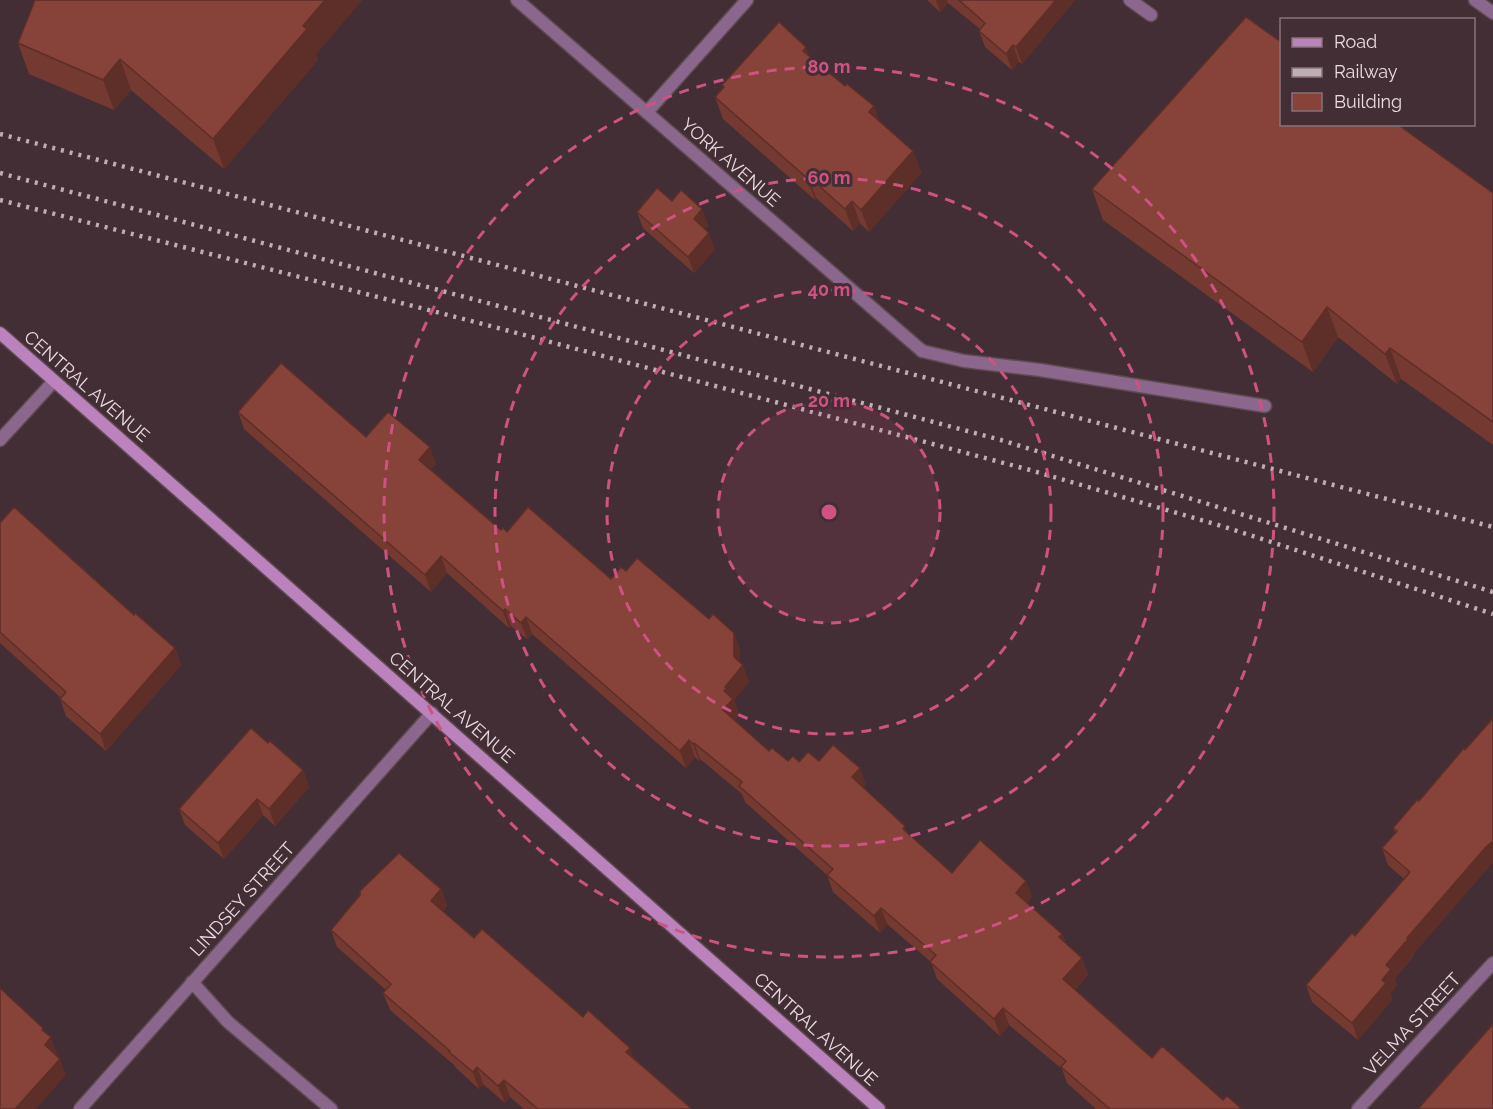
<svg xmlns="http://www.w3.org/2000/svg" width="1493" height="1109" font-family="Raleway,sans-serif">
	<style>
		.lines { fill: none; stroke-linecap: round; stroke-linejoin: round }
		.lane-casing { stroke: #5e4a51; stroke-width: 15 }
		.street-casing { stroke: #5e4a51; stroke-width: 15 }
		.secondary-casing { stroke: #5e4a51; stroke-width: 15 }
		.lane { stroke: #8b678d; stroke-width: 12 }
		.street { stroke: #8b678d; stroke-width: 12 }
		.secondary { stroke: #bb82be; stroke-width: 12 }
		.rail { stroke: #bfafb5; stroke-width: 4.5; stroke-dasharray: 3 6; stroke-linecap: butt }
		.wall { fill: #743931 }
		.shaded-wall { fill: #5e2e28 }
		.building { fill: #874239; stroke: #5e2e28; stroke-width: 1.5 }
		.ring { fill: none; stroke: #ce5383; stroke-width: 3; stroke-dasharray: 10 8 }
		.labels { text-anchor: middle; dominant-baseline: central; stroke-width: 6; stroke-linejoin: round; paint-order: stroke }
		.street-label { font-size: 18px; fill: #eadce1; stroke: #432e35 }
		.centre { fill: #ce5383; stroke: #432e35; stroke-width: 3 }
		.ring-label { font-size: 18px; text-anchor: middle; font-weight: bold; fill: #ce5383; stroke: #432e35; stroke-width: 6; stroke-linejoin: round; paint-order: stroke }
	</style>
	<rect width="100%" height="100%" fill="#432e35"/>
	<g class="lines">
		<g class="lane-casing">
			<g id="lane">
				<polyline points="1130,0 1151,15"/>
				<polyline points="1475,0 1493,13"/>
				<polyline points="647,112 747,0"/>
				<polyline points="922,351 964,361 1040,370 1265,406"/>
				<polyline points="192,982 228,1022 331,1109"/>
			</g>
		</g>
		<g class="street-casing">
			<g id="street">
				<polyline points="517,0 922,351"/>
				<polyline points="0,440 54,381"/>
				<polyline points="80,1109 432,713"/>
				<polyline points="1358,1109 1493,963"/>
			</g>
		</g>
		<g class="secondary-casing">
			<polyline id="secondary" points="0,333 879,1109"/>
		</g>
		<use href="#lane" class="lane"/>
		<use href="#street" class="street"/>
		<use href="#secondary" class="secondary"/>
		<g class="rail">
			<polyline points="0,134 1493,527"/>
			<polyline points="0,173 1001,440 1493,592"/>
			<polyline points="0,200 483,324 1030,470 1225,527 1493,614"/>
		</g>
	</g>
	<g class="wall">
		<polygon points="35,0 362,0 316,54 318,60 224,169 131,90 114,110 29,74 18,43"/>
		<polygon points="927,0 1075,0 1022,64 1019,62 1012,70 985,47 979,31 980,29 948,3 940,12"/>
		<polygon points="809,56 845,86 874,106 879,121 913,151 921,173 869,232 860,223 853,231 816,198 815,200 723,119 715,97 723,88 722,85"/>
		<polygon points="1092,189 1493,193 1493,445 1401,379 1397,384 1338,337 1313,372 1103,220"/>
		<polygon points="672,201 702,209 708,226 705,229 715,249 694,273 643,228 637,212"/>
		<polygon points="238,412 366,437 436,464 431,470 501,530 611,579 626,571 734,633 740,650 740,662 749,682 734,700 739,715 735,720 769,751 788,761 799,762 819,761 866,784 863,788 909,835 952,873 1026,881 1032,897 1027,903 1062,934 1066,943 1082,958 1088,975 1075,990 1152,1058 1223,1100 1242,1109 1096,1109 1067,1083 1062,1069 1009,1025 1000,1036 937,979 931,962 887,924 880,933 833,892 827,875 745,802 742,794 700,759 699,761 695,757 686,768 532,634 527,639 511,626 509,628 447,573 431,592 244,429"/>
		<polygon points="0,523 134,615 175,648 181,665 106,751 66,716 60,699 61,698 0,643"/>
		<polygon points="1493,718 1493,862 1414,953 1414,956 1395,978 1397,985 1390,994 1392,1000 1358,1040 1312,1002 1306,985 1355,936 1404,879 1388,865 1382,848 1395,833 1393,828 1465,750"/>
		<polygon points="268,743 303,770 309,787 275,826 263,815 224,859 185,825 179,809"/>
		<polygon points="441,889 447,906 443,911 474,938 583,1017 634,1058 692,1109 524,1109 510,1097 505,1103 483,1084 479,1089 456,1068 454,1065 390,1010 383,993 386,990 337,947 331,930"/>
	</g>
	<g class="shaded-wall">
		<polygon points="325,0 362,0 316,54 318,60 224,169 213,139 303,26"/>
		<polygon points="936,0 947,0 948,3 940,12"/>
		<polygon points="1056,0 1075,0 1022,64 1016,47"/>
		<polygon points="1013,45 1019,62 1012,70 1006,54"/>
		<polygon points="806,47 814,69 803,51"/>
		<polygon points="120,59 131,90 114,110 103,80"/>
		<polygon points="874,106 882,128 869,112"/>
		<polygon points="913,151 921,173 869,232 861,210"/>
		<polygon points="808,176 816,198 815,200 807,178"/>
		<polygon points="852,201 860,223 853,231 845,209"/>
		<polygon points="702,209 708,226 700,236 694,219"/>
		<polygon points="709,233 715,249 694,273 688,257"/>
		<polygon points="1327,307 1338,337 1313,372 1302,342"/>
		<polygon points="1390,348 1401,379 1397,384 1385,354"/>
		<polygon points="430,447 436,464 425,476 419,460"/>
		<polygon points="441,556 447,573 431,592 425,575"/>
		<polygon points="505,609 511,626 509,628 503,611"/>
		<polygon points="526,617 532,634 527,639 521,623"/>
		<polygon points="734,633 740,650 740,669 743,665 749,682 734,700 739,715 729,727 723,710 725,687 734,657"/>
		<polygon points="175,648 181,665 106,751 100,734"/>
		<polygon points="689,740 695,757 686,768 680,751"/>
		<polygon points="694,743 700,759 699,761 693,744"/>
		<polygon points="860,768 866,784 858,794 852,777"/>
		<polygon points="303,770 309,787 275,826 269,809"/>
		<polygon points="257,799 263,815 224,859 218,843"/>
		<polygon points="905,826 911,843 903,829"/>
		<polygon points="1493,840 1493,862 1414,953 1414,956 1395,978 1397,985 1390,994 1392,1000 1358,1040 1352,1023 1386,965 1407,938"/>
		<polygon points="1026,881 1032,897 1022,909 1016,893"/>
		<polygon points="441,889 447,906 437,918 431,901"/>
		<polygon points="881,908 887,924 880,933 874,916"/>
		<polygon points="1062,934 1068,950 1059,937"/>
		<polygon points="1082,958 1088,975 1070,996 1063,979"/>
		<polygon points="1003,1008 1009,1025 1000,1036 994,1019"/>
		<polygon points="43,1028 48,1041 51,1037 57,1054 51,1061 45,1045 42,1030"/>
		<polygon points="630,1048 636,1064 626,1052"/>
		<polygon points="60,1059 66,1075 36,1109 15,1109"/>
		<polygon points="477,1067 483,1084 479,1089 473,1072"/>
		<polygon points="504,1080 510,1097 505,1103 498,1086"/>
	</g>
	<g class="building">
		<polygon points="35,0 325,0 303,26 307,29 213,139 120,59 103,80 18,43"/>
		<polygon points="959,0 1056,0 1016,47 1013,45 1006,54 979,31 985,23"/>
		<polygon points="1246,17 1281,42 1281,124 1397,124 1493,193 1493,422 1390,348 1385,354 1327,307 1302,342 1092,189"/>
		<polygon points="779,22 806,47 803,51 845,86 847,84 874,106 869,112 913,151 861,210 852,201 845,209 808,176 807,178 715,97 724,87 722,85"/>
		<polygon points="657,188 672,201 681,190 702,209 694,219 709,233 688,257 637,212"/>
		<polygon points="281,363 366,437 388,412 430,447 419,460 501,530 503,528 507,532 528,507 611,579 621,567 626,571 637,558 709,619 713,614 734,633 734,657 743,665 725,687 727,688 724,691 733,699 723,710 769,751 772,748 788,761 793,756 799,762 808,752 819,761 833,745 860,768 852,777 905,826 903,829 952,873 980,840 1026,881 1016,893 1062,934 1059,937 1082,958 1063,979 1152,1058 1162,1046 1223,1100 1227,1096 1242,1109 1110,1109 1061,1067 1066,1061 1003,1008 994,1019 930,962 936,955 881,908 874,916 827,875 833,869 739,786 742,782 694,743 693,744 689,740 680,751 526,617 521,623 505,609 503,611 441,556 425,575 238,412"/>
		<polygon points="14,507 134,615 135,613 175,648 100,734 60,699 66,692 0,632 0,523"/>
		<polygon points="1493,718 1493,841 1486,847 1407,938 1408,939 1386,965 1391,969 1382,980 1386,983 1352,1023 1306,985 1352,933 1355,936 1410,872 1382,848 1397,831 1393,828 1417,800 1419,801 1464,748 1465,750"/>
		<polygon points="251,728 268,743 270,741 303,770 269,809 257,799 218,843 179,809"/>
		<polygon points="399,853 441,889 431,901 474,938 482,929 583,1017 588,1010 630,1048 626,1052 692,1109 538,1109 504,1080 498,1086 477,1067 473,1072 449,1052 450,1051 383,993 391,984 331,930 360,895 360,891"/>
		<polygon points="0,988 43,1028 42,1030 51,1037 45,1045 60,1059 15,1109 0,1109"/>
		<polygon points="1493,1024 1493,1109 1418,1109"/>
	</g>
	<circle cx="829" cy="512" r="111" fill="#ce5383" fill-opacity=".12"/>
	<g class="ring">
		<circle cx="829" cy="512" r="111"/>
		<circle cx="829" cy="512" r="222"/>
		<circle cx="829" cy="512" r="334"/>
		<circle cx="829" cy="512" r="445"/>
	</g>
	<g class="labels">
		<g class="street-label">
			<text transform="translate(731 162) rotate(41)">YORK AVENUE</text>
			<text transform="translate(87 386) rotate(41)">CENTRAL AVENUE</text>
			<text transform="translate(452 707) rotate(41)">CENTRAL AVENUE</text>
			<text transform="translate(242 899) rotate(-48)">LINDSEY STREET</text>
			<text transform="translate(1412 1024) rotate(-47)">VELMA STREET</text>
			<text transform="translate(816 1029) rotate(42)">CENTRAL AVENUE</text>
		</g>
	</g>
	<circle cx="829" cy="512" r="9" class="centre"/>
	<g class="ring-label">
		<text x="829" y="73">80 m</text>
		<text x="829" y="184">60 m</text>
		<text x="829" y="296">40 m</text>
		<text x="829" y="407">20 m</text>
	</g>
	<rect x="1280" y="18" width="195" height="108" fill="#432e35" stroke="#86747a" stroke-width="1.5"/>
	<rect x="1292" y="38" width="30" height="9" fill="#bb82be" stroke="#86747a" stroke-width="1.5"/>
	<text x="1334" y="48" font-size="18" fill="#eadce1">Road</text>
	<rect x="1292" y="68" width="30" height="9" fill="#bfafb5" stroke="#86747a" stroke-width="1.5"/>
	<text x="1334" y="78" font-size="18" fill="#eadce1">Railway</text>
	<rect x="1292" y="93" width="30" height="18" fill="#874239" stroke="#86747a" stroke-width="1.5"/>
	<text x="1334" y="108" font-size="18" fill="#eadce1">Building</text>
</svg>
